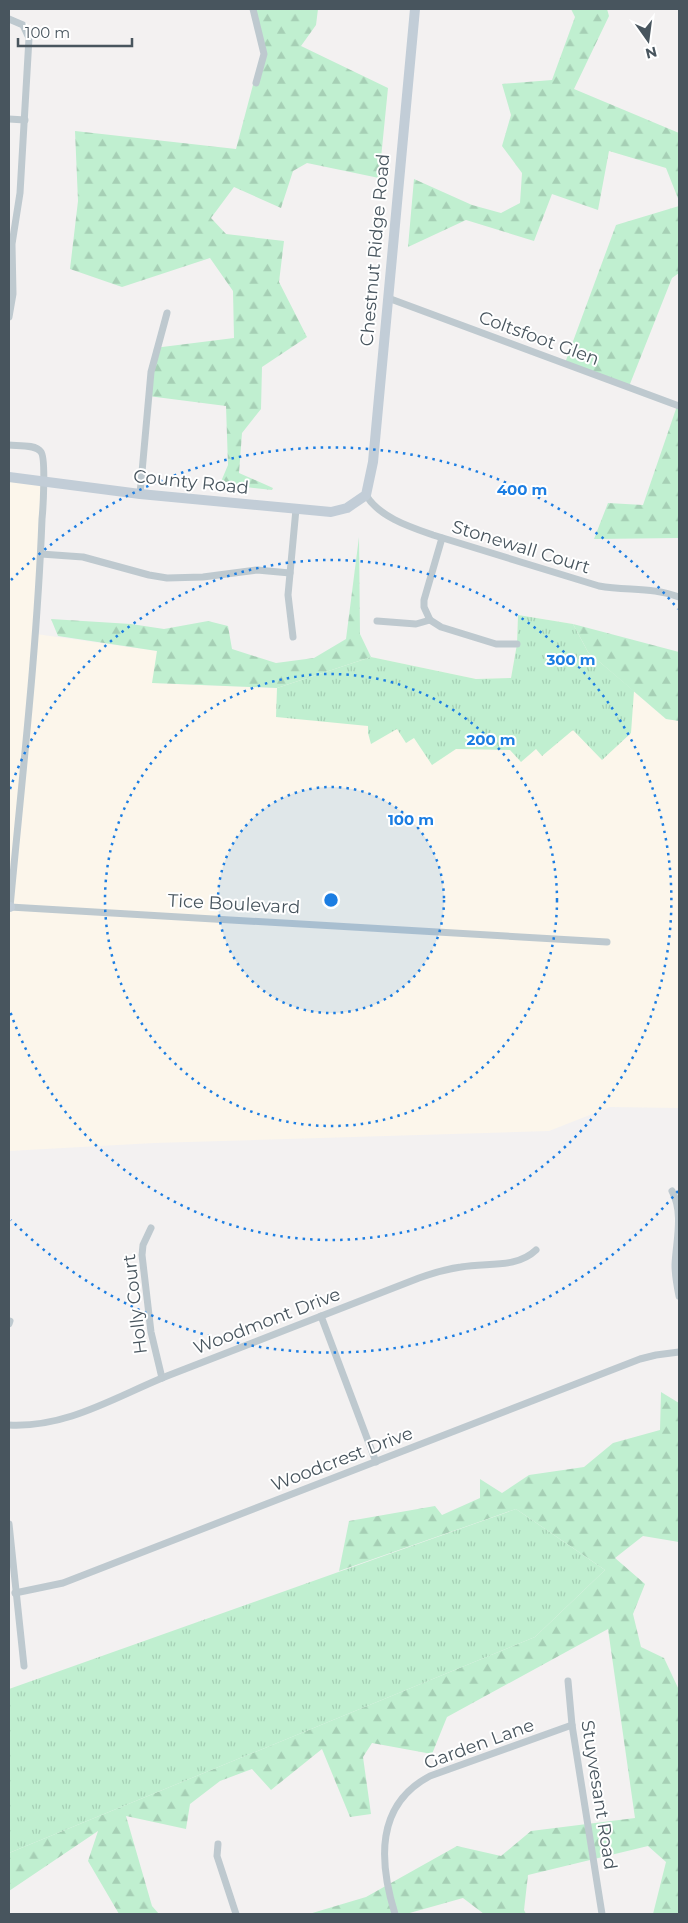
<svg xmlns="http://www.w3.org/2000/svg" width="688" height="1923" font-family="Montserrat,sans-serif">
	<style>
		.commercial { fill: #fcf6eb }
		.forest { fill: url(#forest-firs) }
		.park { fill: url(#park-tufts) }
		.lines { fill: none; stroke-linecap: round; stroke-linejoin: round }
		.street { stroke: #bec9cf; stroke-width: 7 }
		.secondary { stroke: #c2cdd7; stroke-width: 10 }
		.ring { fill: none; stroke: #1b7de2; stroke-width: 2.5; stroke-dasharray: 2.5 5 }
		.labels { text-anchor: middle; dominant-baseline: central; stroke-width: 4; stroke-linejoin: round; paint-order: stroke }
		.street-label { font-size: 18px; fill: #48555e; stroke: #fff }
		.centre { fill: #1b7de2; stroke: #fff; stroke-width: 2.5 }
		.ring-label { font-size: 15px; text-anchor: middle; font-weight: bold; fill: #1b7de2; stroke: #fff; stroke-width: 4; stroke-linejoin: round; paint-order: stroke }
	</style>
	<defs>
		<pattern id="forest-firs" width="22" height="20" patternUnits="userSpaceOnUse" patternTransform="scale(1.25)"><rect width="22" height="20" fill="#c0efd0"/><path d="M5 1l3.5 6h-7zM16 11l3.5 6h-7z" fill="#a6cfb5"/></pattern>
		<pattern id="park-tufts" width="24" height="20" patternUnits="userSpaceOnUse" patternTransform="scale(1.25)"><rect width="24" height="20" fill="#c0efd0"/><path d="M3 7l-1-3M5 7V3M7 7l1-3M15 17l-1-3M17 17v-4M19 17l1-3" fill="none" stroke="#a6cfb5"/></pattern>
	</defs>
	<rect width="100%" height="100%" fill="#f3f1f1"/>
	<polygon class="commercial" points="9,477 43,482 36,634 157,651 153,683 277,688 371,657 476,679 511,678 517,644 518,615 573,624 588,652 666,719 679,721 679,1108 610,1107 549,1131 154,1143 9,1151"/>
	<g class="forest">
		<polygon points="255,9 318,9 316,25 301,46 388,88 379,178 307,163 293,171 281,208 234,187 211,218 226,234 284,241 279,282 307,337 262,367 261,409 242,433 239,473 273,488 272,490 220,484 228,465 226,406 148,396 154,348 234,338 233,291 210,258 122,287 70,269 78,201 75,131 236,149 263,47"/>
		<polygon points="571,9 607,9 609,16 574,89 679,133 679,201 666,168 609,151 598,210 552,194 534,241 466,220 408,247 414,179 472,205 501,213 520,203 522,173 502,146 511,115 502,84 552,80 575,17"/>
		<polygon points="679,206 679,273 672,278 628,389 565,363 616,225"/>
		<polygon points="677,406 679,407 679,538 594,539 608,503 643,505"/>
		<polygon points="359,537 360,634 371,657 277,688 152,683 157,651 58,636 51,619 131,624 164,629 208,621 228,626 232,649 276,663 314,658 346,639"/>
		<polygon points="573,624 679,652 679,721 666,719 588,652"/>
		<polygon points="661,1392 679,1403 679,1542 643,1536 615,1558 645,1584 633,1614 641,1647 664,1658 679,1690 679,1914 653,1914 666,1862 648,1846 528,1875 524,1910 526,1914 484,1914 463,1898 406,1914 309,1914 366,1897 457,1846 501,1856 531,1831 635,1818 608,1629 447,1717 432,1754 372,1743 363,1757 371,1814 350,1817 322,1749 271,1790 252,1769 220,1781 190,1804 186,1829 126,1816 152,1906 159,1914 119,1914 88,1861 98,1831 9,1891 9,1853 535,1637 605,1570 516,1509 339,1571 349,1521 435,1506 442,1515 480,1498 480,1479 502,1493 529,1475 584,1467 613,1443 660,1430"/>
	</g>
	<g class="park">
		<polygon points="518,615 573,624 588,652 634,691 631,733 602,760 573,730 542,756 536,749 521,762 510,750 456,749 432,765 414,738 406,743 397,729 371,744 368,733 368,726 276,717 277,688 371,657 476,679 511,678 517,644"/>
		<polygon points="516,1509 605,1570 535,1637 9,1853 9,1689"/>
	</g>
	<g class="lines">
		<g class="street">
			<polyline points="253,9 264,54 256,83"/>
			<polyline points="9,19 23,25 29,38 20,193 12,244 13,294 9,317"/>
			<polyline points="9,119 25,120"/>
			<polyline points="388,298 679,406"/>
			<path d="M9 445C17 446 36 444 41 452 46 458 43 509 42 519 37 649 22 778 10 907L607 942"/>
			<polyline points="140,494 151,372 167,313"/>
			<path d="M366 495C379 517 410 527 433 535L599 586C627 591 653 587 679 597"/>
			<polyline points="41,554 83,557 149,575 167,578 203,577 257,570 290,573"/>
			<polyline points="430,620 424,607 424,600 442,538"/>
			<polyline points="377,621 416,624 430,620 441,627 496,644 517,644"/>
			<polyline points="293,637 288,595 296,509"/>
			<path d="M672 1191C684 1213 676 1241 675 1265 675 1276 677 1286 679 1296"/>
			<polyline points="151,1228 143,1245 142,1255 151,1332 162,1378"/>
			<polyline points="321,1316 376,1462"/>
			<polyline points="9,1324 10,1321"/>
			<path d="M9 1425C67 1428 115 1397 167 1376 251 1343 335 1311 419 1278 433 1273 447 1269 461 1267 487 1262 516 1269 536 1250"/>
			<polyline points="9,1524 24,1666"/>
			<polyline points="15,1593 63,1583 640,1359 656,1355 679,1352"/>
			<polyline points="568,1681 572,1725 602,1914"/>
			<polyline points="218,1844 217,1856 236,1914"/>
			<path d="M395 1914C379 1862 375 1805 430 1776L572 1725"/>
		</g>
		<g class="secondary">
			<polyline points="9,477 140,494 331,512 347,508 366,495 373,462 415,9"/>
			<polyline points="9,907 10,907"/>
		</g>
	</g>
	<circle cx="331" cy="900" r="113" fill="#1b7de2" fill-opacity=".12"/>
	<g class="ring">
		<circle cx="331" cy="900" r="113"/>
		<circle cx="331" cy="900" r="226"/>
		<path d="M10 789A340 340 0 1 1 10 1011"/>
		<path d="M678 1191A453 453 0 0 1 11 1220M11 580A453 453 0 0 1 678 609"/>
	</g>
	<g class="labels">
		<g class="street-label">
			<text transform="translate(375 250) rotate(-85)">Chestnut Ridge Road</text>
			<text transform="translate(539 338) rotate(20)">Coltsfoot Glen</text>
			<text transform="translate(191 482) rotate(6)">County Road</text>
			<text transform="translate(521 547) rotate(17)">Stonewall Court</text>
			<text transform="translate(234 904) rotate(3)">Tice Boulevard</text>
			<text transform="translate(135 1304) rotate(-97)">Holly Court</text>
			<text transform="translate(267 1321) rotate(-21)">Woodmont Drive</text>
			<text transform="translate(342 1459) rotate(-21)">Woodcrest Drive</text>
			<text transform="translate(479 1744) rotate(-20)">Garden Lane</text>
			<text transform="translate(599 1795) rotate(81)">Stuyvesant Road</text>
		</g>
	</g>
	<circle cx="331" cy="900" r="8" class="centre"/>
	<g class="ring-label">
		<text x="522" y="495">400 m</text>
		<text x="571" y="665">300 m</text>
		<text x="491" y="745">200 m</text>
		<text x="411" y="825">100 m</text>
	</g>
	<rect width="688" height="1923" fill="none" stroke="#48555e" stroke-width="20"/>
	<g transform="translate(648 40) rotate(166)" stroke="#ffffff" stroke-width="4" paint-order="stroke">
	<path d="M0-4L9 19L0 12L-9 19Z" fill="#48555e"/>
	<text y="-8" font-size="14" font-weight="bold" text-anchor="middle" fill="#48555e">N</text>
	</g>
	<path d="M18 38v8h114v-8" fill="none" stroke="#48555e" stroke-width="2.5"/>
	<text x="25" y="38" font-size="15" fill="#48555e" stroke="#ffffff" stroke-width="4" paint-order="stroke">100 m</text>
</svg>
